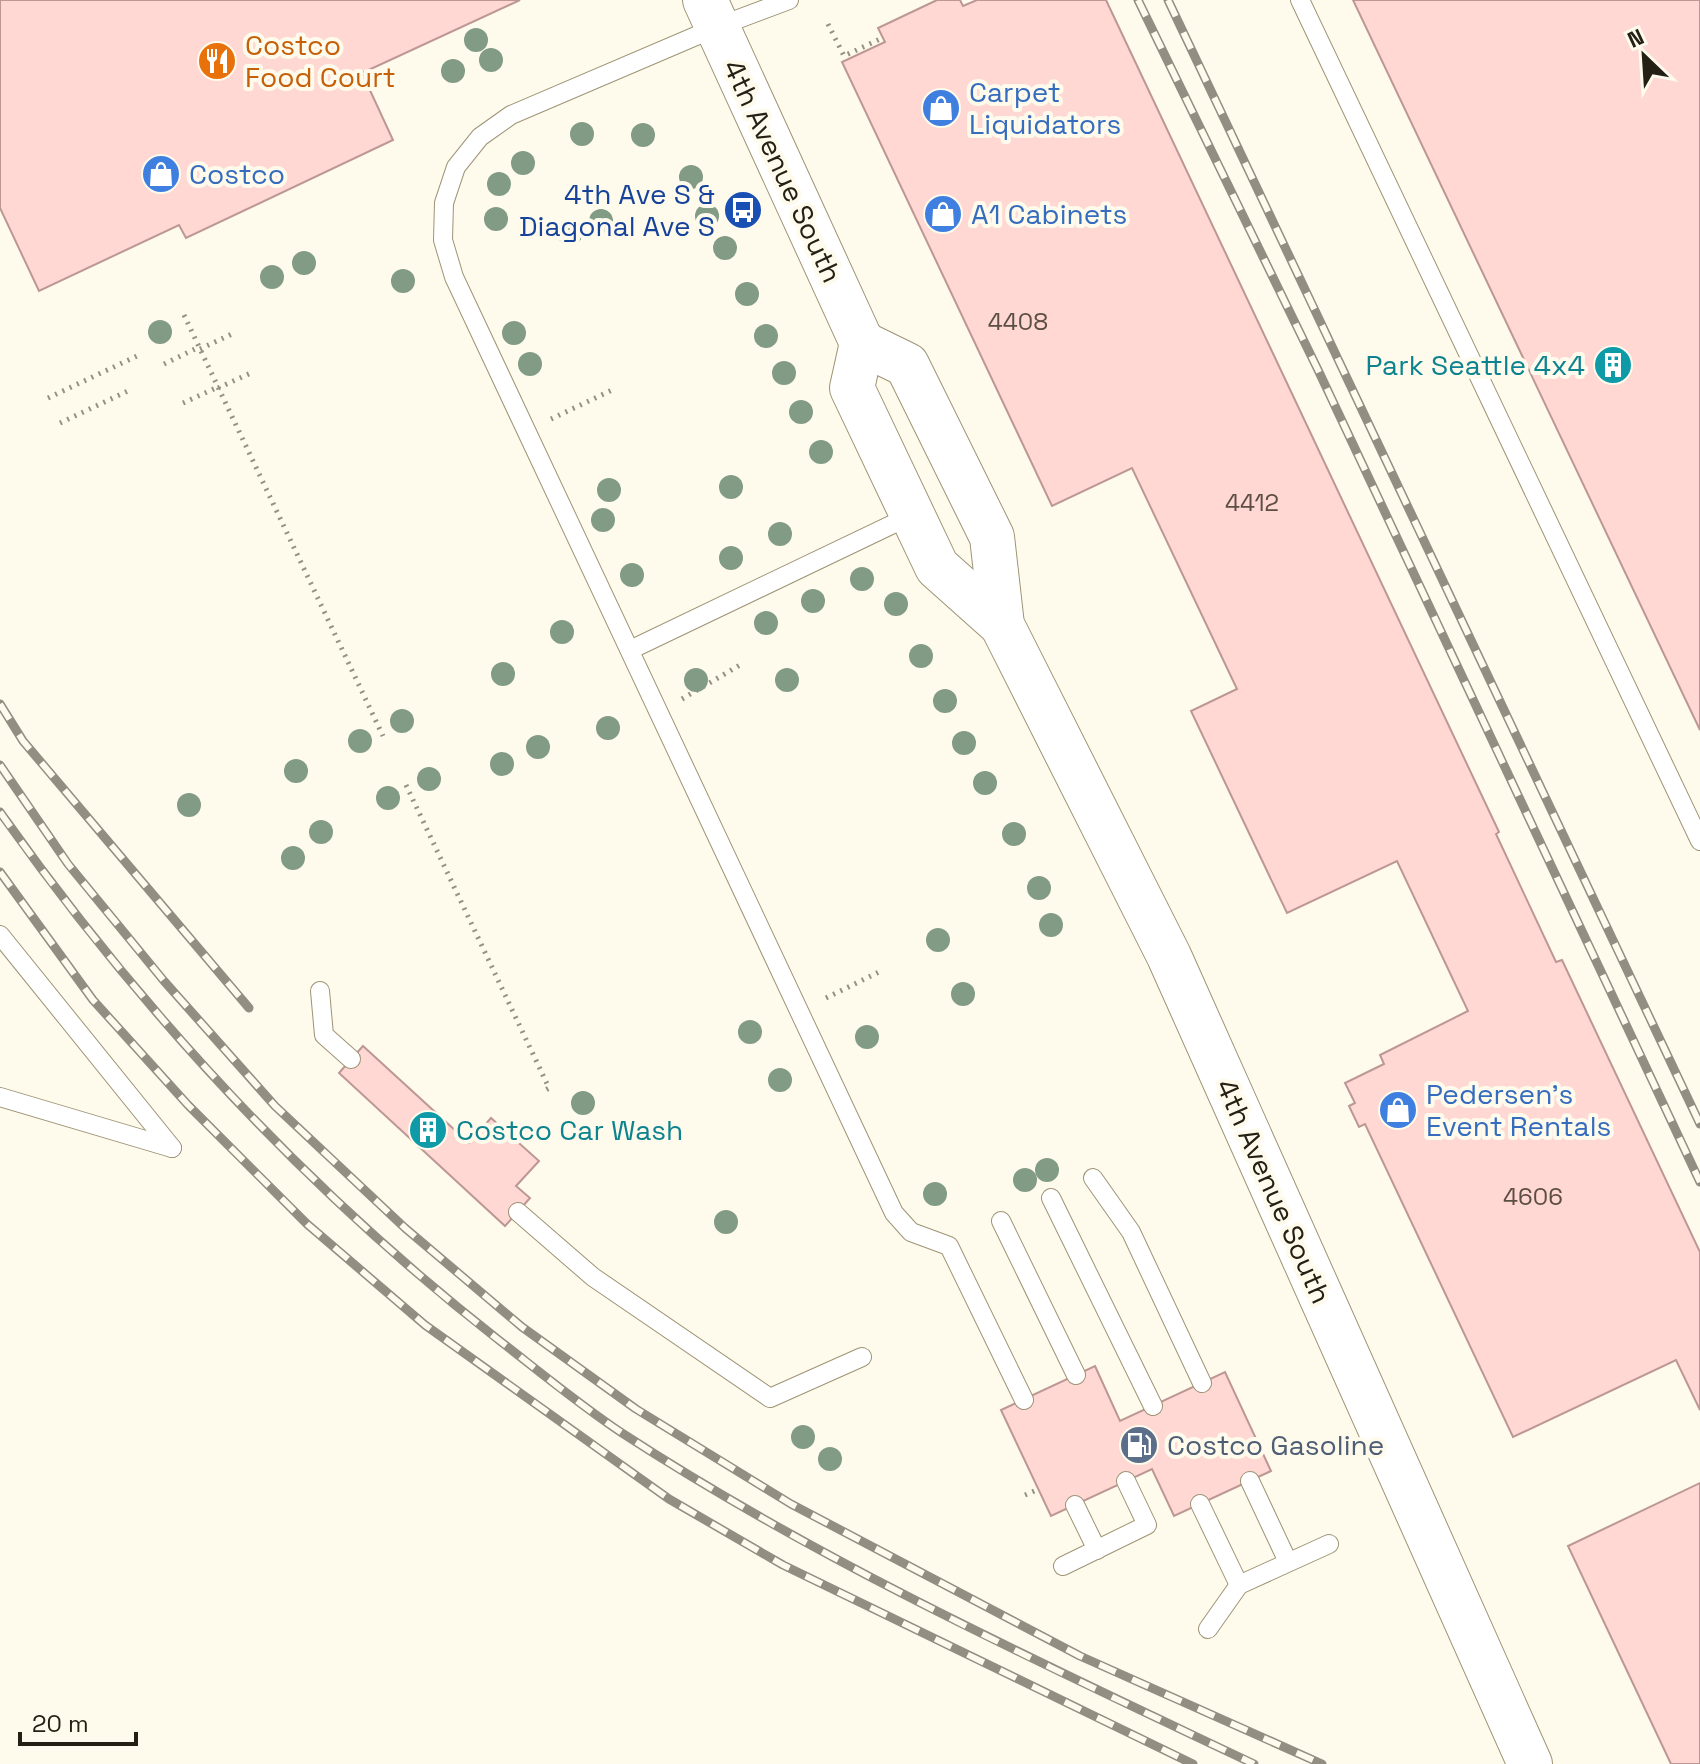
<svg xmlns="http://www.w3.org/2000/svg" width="1700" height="1764" font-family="'Space Grotesk',sans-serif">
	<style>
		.building { fill: #ffd7d3; stroke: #bc9794; stroke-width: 2 }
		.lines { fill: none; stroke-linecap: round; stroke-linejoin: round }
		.lane-casing { stroke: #9e9475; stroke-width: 20 }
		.primary-casing { stroke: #9e9475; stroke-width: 46 }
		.path { stroke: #959183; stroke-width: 5; stroke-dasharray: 2 6; stroke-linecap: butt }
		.lane { stroke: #fff; stroke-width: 18 }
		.primary { stroke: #fff; stroke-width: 44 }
		.rail-casing { stroke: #928e81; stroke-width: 9 }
		.rail { stroke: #fefaec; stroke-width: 6; stroke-dasharray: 18; stroke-linecap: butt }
		.tree { fill: #829b84 }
		.labels { text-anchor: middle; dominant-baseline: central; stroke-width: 8; stroke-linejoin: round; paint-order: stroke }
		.number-label { font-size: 24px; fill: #5b4e43 }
		.food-label { font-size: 28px; fill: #c56008; stroke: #fefaec; text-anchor: start }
		.shop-label { font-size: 28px; fill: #366cbe; stroke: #fefaec; text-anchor: start }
		.street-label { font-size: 28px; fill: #242013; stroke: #fefaec }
		.transit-label { font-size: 28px; fill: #164399; stroke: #fefaec; text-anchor: end }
		.culture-label { font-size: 28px; fill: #0d838f; stroke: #fefaec; text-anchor: end }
		.service-label { font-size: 28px; fill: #4e5e75; stroke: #fefaec; text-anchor: start }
	</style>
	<rect width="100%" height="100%" fill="#fefaec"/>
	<g class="building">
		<polygon points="0,0 520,0 362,73 393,140 186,238 179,225 39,291 0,208"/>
		<polygon points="937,0 960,0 963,6 977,0 1106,0 1499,832 1496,834 1556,962 1562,960 1700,1252 1700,1410 1676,1360 1513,1437 1365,1124 1359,1127 1349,1106 1355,1103 1345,1083 1384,1064 1380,1055 1468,1011 1397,861 1287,913 1191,711 1237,689 1132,468 1052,506 842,62 885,42 878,28"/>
		<polygon points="1353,0 1700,0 1700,730"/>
		<polygon points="363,1046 469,1143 491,1118 539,1161 516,1186 530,1198 505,1226 339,1073"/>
		<polygon points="1095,1366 1120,1421 1225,1372 1271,1471 1174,1516 1152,1469 1051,1516 1001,1410"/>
		<polygon points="1700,1483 1700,1764 1671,1764 1568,1546"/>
	</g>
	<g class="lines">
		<g class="lane-casing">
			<g id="lane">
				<polyline points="789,0 717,27 511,115 480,137 456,167 444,203 443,240 454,277 894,1213 911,1232 949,1246 1024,1400"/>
				<polyline points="1300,0 1700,841"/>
				<polyline points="630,650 912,515"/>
				<polyline points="0,935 172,1148"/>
				<polyline points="320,991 324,1035 351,1059"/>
				<polyline points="0,1097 172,1148"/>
				<polyline points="1093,1178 1131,1232 1202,1383"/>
				<polyline points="1051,1198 1153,1406"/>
				<polyline points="518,1212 593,1277 770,1398 862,1357"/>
				<polyline points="1001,1221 1076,1375"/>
				<polyline points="1250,1481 1288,1562"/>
				<polyline points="1200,1504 1239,1585"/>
				<polyline points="1075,1505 1097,1550"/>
				<polyline points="1063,1566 1147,1525 1126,1481"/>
				<polyline points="1208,1629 1239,1585 1329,1544"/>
			</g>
		</g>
		<g class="primary-casing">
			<g id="primary">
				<polyline points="705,0 862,343 852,388 937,567 1002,625"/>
				<polyline points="862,343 907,365 992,537 1002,625 1169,956 1530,1764"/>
			</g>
		</g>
		<g class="path">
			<polyline points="828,24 844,56 880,39"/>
			<polyline points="184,315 383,736"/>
			<polyline points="200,349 234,333"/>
			<polyline points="164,364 199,347"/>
			<polyline points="218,388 253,372"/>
			<polyline points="48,398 137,356"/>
			<polyline points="183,403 218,387"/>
			<polyline points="551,419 612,390"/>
			<polyline points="60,423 130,390"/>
			<polyline points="682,699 740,665"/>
			<polyline points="406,785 549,1088 544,1091"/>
			<polyline points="826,998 883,970"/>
			<polyline points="1025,1495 1039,1489"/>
		</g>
		<use href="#lane" class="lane"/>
		<use href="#primary" class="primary"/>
		<g class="rail-casing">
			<g id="rail">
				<polyline points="1138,0 1319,372 1700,1182"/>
				<polyline points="1168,0 1700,1124"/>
				<polyline points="0,704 23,741 249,1008"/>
				<polyline points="0,765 68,864 164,981 275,1106 405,1228 522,1327 636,1409 791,1504 1080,1656 1322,1764"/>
				<path d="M0 812C141 1011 308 1191 500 1341 540 1372 580 1405 622 1433 822 1563 1039 1662 1254 1764"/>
				<polyline points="0,872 93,1000 188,1105 307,1224 425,1325 669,1499 783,1565 1193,1764"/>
			</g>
		</g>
		<use href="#rail" class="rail"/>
	</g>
	<g class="tree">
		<circle cx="476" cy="40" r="12"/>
		<circle cx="491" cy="60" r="12"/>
		<circle cx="453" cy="71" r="12"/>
		<circle cx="582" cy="134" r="12"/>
		<circle cx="643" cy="135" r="12"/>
		<circle cx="523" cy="163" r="12"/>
		<circle cx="691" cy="177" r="12"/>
		<circle cx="499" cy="184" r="12"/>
		<circle cx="707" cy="216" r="12"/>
		<circle cx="496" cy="219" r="12"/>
		<circle cx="601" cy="221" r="12"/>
		<circle cx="570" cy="234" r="12"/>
		<circle cx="725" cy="248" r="12"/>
		<circle cx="304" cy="263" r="12"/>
		<circle cx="272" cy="277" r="12"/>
		<circle cx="403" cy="281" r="12"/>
		<circle cx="747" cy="294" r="12"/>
		<circle cx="160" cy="332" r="12"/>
		<circle cx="514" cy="333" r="12"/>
		<circle cx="766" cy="336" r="12"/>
		<circle cx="530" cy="364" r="12"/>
		<circle cx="784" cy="373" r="12"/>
		<circle cx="801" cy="412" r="12"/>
		<circle cx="821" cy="452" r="12"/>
		<circle cx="731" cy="487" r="12"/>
		<circle cx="609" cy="490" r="12"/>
		<circle cx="603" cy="520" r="12"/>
		<circle cx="780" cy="534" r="12"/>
		<circle cx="731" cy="558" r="12"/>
		<circle cx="632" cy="575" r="12"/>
		<circle cx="862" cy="579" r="12"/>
		<circle cx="813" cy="601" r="12"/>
		<circle cx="896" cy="604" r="12"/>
		<circle cx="766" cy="623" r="12"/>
		<circle cx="562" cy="632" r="12"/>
		<circle cx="921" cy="656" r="12"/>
		<circle cx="503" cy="674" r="12"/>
		<circle cx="696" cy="680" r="12"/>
		<circle cx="787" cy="680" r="12"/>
		<circle cx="945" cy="701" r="12"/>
		<circle cx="402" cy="721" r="12"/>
		<circle cx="608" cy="728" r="12"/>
		<circle cx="360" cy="741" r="12"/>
		<circle cx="964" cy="743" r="12"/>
		<circle cx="538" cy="747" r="12"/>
		<circle cx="502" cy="764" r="12"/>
		<circle cx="296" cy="771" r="12"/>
		<circle cx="429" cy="779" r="12"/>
		<circle cx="985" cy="783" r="12"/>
		<circle cx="388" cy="798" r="12"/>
		<circle cx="189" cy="805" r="12"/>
		<circle cx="321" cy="832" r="12"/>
		<circle cx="1014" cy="834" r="12"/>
		<circle cx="293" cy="858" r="12"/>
		<circle cx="1039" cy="888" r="12"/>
		<circle cx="1051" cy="925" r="12"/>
		<circle cx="938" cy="940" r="12"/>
		<circle cx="963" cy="994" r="12"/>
		<circle cx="750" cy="1032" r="12"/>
		<circle cx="867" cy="1037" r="12"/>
		<circle cx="780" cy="1080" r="12"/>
		<circle cx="583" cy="1103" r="12"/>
		<circle cx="1047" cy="1170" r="12"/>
		<circle cx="1025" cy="1180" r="12"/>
		<circle cx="935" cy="1194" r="12"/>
		<circle cx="726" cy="1222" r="12"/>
		<circle cx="803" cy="1437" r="12"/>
		<circle cx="830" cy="1459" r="12"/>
	</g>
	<defs>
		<g id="restaurant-disc" transform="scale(2)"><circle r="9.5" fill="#e8710a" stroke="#fefaec"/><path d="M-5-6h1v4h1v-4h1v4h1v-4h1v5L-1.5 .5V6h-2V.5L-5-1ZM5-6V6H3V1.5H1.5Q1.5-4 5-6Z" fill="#fff"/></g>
		<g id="shop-disc" transform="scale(2)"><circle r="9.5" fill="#3f7fe0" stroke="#fefaec"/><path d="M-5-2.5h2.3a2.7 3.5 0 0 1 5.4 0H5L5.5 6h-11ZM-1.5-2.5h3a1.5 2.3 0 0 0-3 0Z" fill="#fff"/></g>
		<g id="bus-disc" transform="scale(2)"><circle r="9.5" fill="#1a4fb4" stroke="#fefaec"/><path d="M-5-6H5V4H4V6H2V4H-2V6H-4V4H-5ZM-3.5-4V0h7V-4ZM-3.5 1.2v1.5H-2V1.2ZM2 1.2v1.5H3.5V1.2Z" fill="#fff"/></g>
		<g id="building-disc" transform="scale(2)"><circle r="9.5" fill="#0f9aa8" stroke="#fefaec"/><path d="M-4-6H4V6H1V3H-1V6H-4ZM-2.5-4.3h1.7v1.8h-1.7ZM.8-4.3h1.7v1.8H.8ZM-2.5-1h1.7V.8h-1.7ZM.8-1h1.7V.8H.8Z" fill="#fff"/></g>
		<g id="fuel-disc" transform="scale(2)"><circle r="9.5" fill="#5c6f8a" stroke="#fefaec"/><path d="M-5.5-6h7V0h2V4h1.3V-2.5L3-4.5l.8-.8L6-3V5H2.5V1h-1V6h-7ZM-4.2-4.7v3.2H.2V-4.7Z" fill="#fff"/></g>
	</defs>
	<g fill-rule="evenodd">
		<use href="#restaurant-disc" x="217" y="61"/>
		<use href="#shop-disc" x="941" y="108"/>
		<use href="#shop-disc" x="161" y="174"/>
		<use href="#bus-disc" x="743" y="210"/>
		<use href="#shop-disc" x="943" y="214"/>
		<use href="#building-disc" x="1613" y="365"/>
		<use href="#shop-disc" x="1398" y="1110"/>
		<use href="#building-disc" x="428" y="1130"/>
		<use href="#fuel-disc" x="1139" y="1445"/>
	</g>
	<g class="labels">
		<g class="number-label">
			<text x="1018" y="321">4408</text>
			<text x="1252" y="502">4412</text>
			<text x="1533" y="1196">4606</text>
		</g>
		<g class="food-label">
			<text x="245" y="45">Costco<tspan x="245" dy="32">Food Court</tspan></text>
		</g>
		<g class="shop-label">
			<text x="969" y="92">Carpet<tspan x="969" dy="32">Liquidators</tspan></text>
			<text x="189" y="174">Costco</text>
			<text x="971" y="214">A1 Cabinets</text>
			<text x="1426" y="1094">Pedersen’s<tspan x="1426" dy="32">Event Rentals</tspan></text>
		</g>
		<g class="street-label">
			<text transform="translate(783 171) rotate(65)">4th Avenue South</text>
			<text transform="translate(1274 1191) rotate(66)">4th Avenue South</text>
		</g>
		<g class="transit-label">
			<text x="715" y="194">4th Ave S &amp;<tspan x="715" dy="32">Diagonal Ave S</tspan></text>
		</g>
		<g class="culture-label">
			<text x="1585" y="365">Park Seattle 4x4</text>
			<text x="456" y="1130" text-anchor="start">Costco Car Wash</text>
		</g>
		<g class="service-label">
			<text x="1167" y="1445">Costco Gasoline</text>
		</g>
	</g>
	<g transform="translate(1644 56) rotate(335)" stroke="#fefaec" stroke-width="6" paint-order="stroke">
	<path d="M0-6L14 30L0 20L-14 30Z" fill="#242013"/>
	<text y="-12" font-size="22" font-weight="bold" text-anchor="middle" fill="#242013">N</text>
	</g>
	<path d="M20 1732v12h116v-12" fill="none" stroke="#242013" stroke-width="4"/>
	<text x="32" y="1732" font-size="24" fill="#242013" stroke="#fefaec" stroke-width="6" paint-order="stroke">20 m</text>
</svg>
